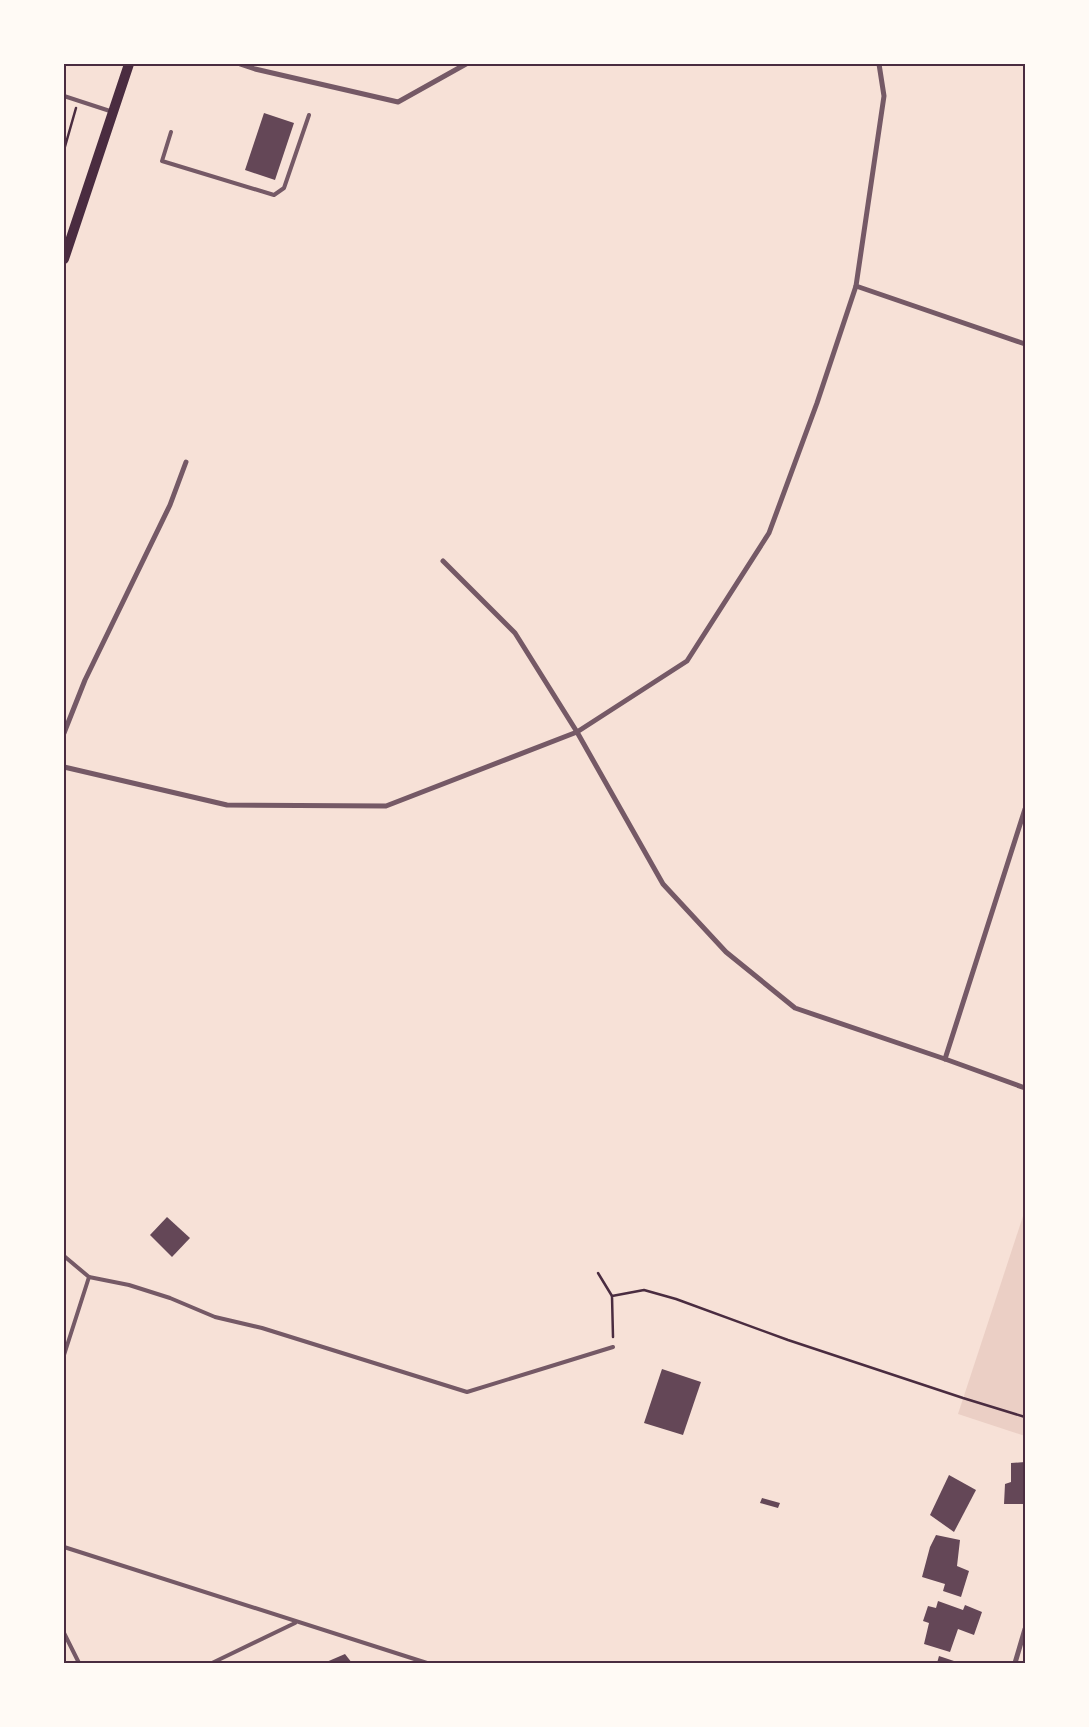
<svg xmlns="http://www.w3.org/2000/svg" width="1089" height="1727" font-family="'DM Sans',sans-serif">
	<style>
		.green { fill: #ebcfc5 }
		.building { fill: #644757 }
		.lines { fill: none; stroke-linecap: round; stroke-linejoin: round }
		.path { stroke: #4a2c40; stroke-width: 2.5 }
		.service { stroke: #755966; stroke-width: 4 }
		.minor { stroke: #755966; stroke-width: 5 }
		.secondary { stroke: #4a2c40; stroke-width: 10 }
		.neatline { fill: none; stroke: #4a2c40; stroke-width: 2 }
	</style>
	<rect width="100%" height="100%" fill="#f7e1d7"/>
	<polygon class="green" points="1025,1210 1025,1436 958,1414"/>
	<g class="building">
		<polygon points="264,113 294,123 275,180 245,170"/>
		<polygon points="167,1217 190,1238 172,1257 150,1235"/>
		<polygon points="662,1369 701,1382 683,1435 644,1423"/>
		<polygon points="1025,1462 1025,1504 1004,1504 1005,1484 1011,1482 1011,1463"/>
		<polygon points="949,1475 976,1490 954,1532 930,1515"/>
		<polygon points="762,1498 780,1503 778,1508 760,1503"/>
		<polygon points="936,1535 960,1540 957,1566 969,1571 961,1597 943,1591 945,1584 922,1577 930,1547"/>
		<polygon points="938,1601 963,1610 965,1605 982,1612 974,1635 958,1629 950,1652 924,1644 929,1623 923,1621 928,1606 936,1608"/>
		<polygon points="345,1654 352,1663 324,1663"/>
		<polygon points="939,1656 960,1663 937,1663"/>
	</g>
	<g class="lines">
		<g class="path">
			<polyline points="64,150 76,108"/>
			<polyline points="598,1273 612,1296"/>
			<polyline points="613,1337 612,1296 644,1290 676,1299 788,1340 963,1398 1025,1417"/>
		</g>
		<g class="service">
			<polyline points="64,96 113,112"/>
			<polyline points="171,132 162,161 274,195 284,188 309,115"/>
			<polyline points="64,1256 89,1277 64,1355"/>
			<polyline points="89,1277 129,1285 170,1298 215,1317 262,1328 467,1392 613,1347"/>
			<polyline points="64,1547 427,1663"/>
			<polyline points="64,1633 79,1663"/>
			<polyline points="212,1663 295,1623"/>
		</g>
		<g class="minor">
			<polyline points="240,64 255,69 398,102 466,64"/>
			<polyline points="856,286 1025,344"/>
			<polyline points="443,561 515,633 577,732 663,884 726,952 795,1008 945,1059 1025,1088"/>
			<polyline points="64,733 85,680 170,505 186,462"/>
			<polyline points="64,767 227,805 386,806 577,732 687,661 769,533 817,403 856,286 884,96 879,64"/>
			<polyline points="945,1059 1025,809"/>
			<polyline points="1015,1663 1025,1629"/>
		</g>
		<polyline class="secondary" points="64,259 129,64"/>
	</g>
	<rect width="1089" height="1727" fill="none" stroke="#fffaf5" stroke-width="130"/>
	<rect x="65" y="65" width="959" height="1597" class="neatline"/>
</svg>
